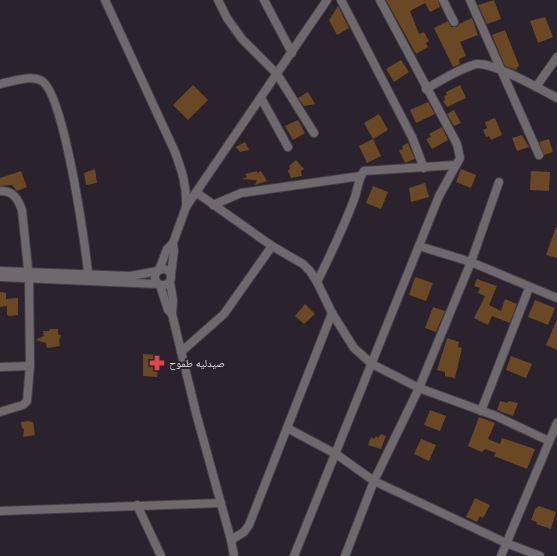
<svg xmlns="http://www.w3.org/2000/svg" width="557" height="556" font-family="Raleway,'Noto Naskh Arabic',sans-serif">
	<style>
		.building { fill: #6a4823 }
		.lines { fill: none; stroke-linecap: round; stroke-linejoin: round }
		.minor-casing { stroke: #474049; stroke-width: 10 }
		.tertiary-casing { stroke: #474049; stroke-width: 10 }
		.minor { stroke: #6e696d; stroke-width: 8 }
		.tertiary { stroke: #6e696d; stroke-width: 8 }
		.labels { text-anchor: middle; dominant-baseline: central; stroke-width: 4; stroke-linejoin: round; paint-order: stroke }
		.poi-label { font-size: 11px; fill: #e1dce2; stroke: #2a222c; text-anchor: start }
	</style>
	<rect width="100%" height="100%" fill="#2a222c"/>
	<g class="building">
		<polygon points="386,0 438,0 440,7 430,12 425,3 410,11 419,34 424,32 429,41 426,43 428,47 416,54"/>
		<polygon points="494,0 501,19 487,24 478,5"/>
		<polygon points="338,6 349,28 337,35 329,20"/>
		<polygon points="545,17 553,37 538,43 530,21"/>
		<polygon points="472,18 478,35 460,42 466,56 459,59 460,64 453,67 434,28 448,21 451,27 456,27 459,24"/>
		<polygon points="505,30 519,65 516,70 505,66 492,35"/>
		<polygon points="401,60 409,72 394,82 386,69"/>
		<polygon points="193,85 208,100 188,120 173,105"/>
		<polygon points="460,85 466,98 447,107 443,101 445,100 444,96 447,95 446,92"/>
		<polygon points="308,92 315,104 304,106 298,98"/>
		<polygon points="428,102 435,114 416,123 410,110"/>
		<polygon points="454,110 461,123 454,126 447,114"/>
		<polygon points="379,114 388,130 373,139 364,123"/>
		<polygon points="495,118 502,135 491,140 489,136 486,137 483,130 487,128 485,122"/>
		<polygon points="298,120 305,133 293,140 285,126"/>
		<polygon points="442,127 448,140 432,149 426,139 431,137 429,134"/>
		<polygon points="522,135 529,147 517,151 512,138"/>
		<polygon points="373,139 381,156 367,163 359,146"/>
		<polygon points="549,139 553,152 544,155 539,142"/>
		<polygon points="245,142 249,150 240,152 236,147"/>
		<polygon points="408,143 415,159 405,163 399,150 403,149 402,146"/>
		<polygon points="296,160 304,169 301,171 302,176 291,178 288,171 290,168 289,166"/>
		<polygon points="95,169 97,183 86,185 84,173"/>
		<polygon points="461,169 476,175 471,188 456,182"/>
		<polygon points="21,171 27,187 17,191 12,185 0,186 0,178"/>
		<polygon points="257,171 257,173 261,171 267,181 255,185 257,180 242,179 247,177 245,174"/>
		<polygon points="531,171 550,172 549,191 530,190"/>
		<polygon points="425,183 429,197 411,202 409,188"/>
		<polygon points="373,186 388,192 381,209 366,203"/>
		<polygon points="556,227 557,227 557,258 546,255"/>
		<polygon points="415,277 433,283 426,301 409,295"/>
		<polygon points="477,279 497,286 489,305 501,311 505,299 517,304 510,323 492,316 488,325 474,318 485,296 478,293 480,288 474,286"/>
		<polygon points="0,292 6,293 6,299 18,298 18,315 10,316 7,315 7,306 0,307"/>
		<polygon points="535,300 555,308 548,325 528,317"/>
		<polygon points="305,304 315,314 304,324 295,316"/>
		<polygon points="433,307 445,311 436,332 425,328"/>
		<polygon points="557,319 557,350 546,345"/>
		<polygon points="50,329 58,329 58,334 61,336 59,340 60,346 47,348 46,343 35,340 44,336 43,331 49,331"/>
		<polygon points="447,338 459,342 458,347 462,348 455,378 445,376 445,372 437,370"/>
		<polygon points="143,354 159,355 157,377 143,376"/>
		<polygon points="511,356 532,364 526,378 506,370"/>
		<polygon points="500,401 507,403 509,401 518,403 513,416 497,410"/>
		<polygon points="430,410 446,416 440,431 424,425"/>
		<polygon points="479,417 495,423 488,439 500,444 502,438 535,449 527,469 494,456 496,453 485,449 482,452 468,446"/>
		<polygon points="28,421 33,422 35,435 23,437 24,429 22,428 21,422"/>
		<polygon points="381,434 386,436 381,449 368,445 371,437 374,439 376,436 378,438"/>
		<polygon points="421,439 436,445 429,461 414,454"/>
		<polygon points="475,498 490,505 483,518 480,516 477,522 466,517"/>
		<polygon points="539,506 556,512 551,529 536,524 537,522 531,520 535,509"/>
	</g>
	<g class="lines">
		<g class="minor-casing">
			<g id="minor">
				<polyline points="218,0 227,18 242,39 277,74 314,133"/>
				<polyline points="264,0 292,53"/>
				<polyline points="341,0 412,137 424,168"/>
				<polyline points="443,0 454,22"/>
				<polyline points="470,0 539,155"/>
				<path d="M0 84C11 82 31 74 42 81 64 95 85 242 88 273"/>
				<polyline points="536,87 557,57"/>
				<path d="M426 89C440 81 462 67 477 64 493 62 542 90 557 98"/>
				<polyline points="261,98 288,147"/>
				<path d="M0 191C13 190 18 199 22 210L29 278 30 366 27 401 23 405 0 412"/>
				<polyline points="197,193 272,246 303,264 310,271 317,282 332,313 354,348 372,364 419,388 496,416 549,441"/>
				<polyline points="213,205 241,193 361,176"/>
				<polyline points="419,246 471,262 557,298"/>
				<path d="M317 282C331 254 344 226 355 197 358 188 358 179 364 171L455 165"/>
				<polyline points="181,352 224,314 272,246"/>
				<polyline points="0,367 30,366"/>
				<polyline points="481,411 529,288"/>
				<polyline points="287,428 336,454 374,481 506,543 540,556"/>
				<polyline points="137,505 161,556"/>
				<polyline points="0,511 221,503"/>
				<polyline points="231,540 244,532 249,525 332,313"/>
				<polyline points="294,556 439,196 460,158 457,144 380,0"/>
				<polyline points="345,556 374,481 419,388 471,262 499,182"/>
				<polyline points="501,556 557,423"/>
			</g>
		</g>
		<g class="tertiary-casing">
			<g id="tertiary">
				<path d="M105 0 175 152C182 171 187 186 186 207"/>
				<circle cx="163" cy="277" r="8"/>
				<polyline points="159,270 167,249 173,243 186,207 327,0"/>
				<polyline points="0,271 130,276 158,271"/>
				<polyline points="171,274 174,251 173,243"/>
				<polyline points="0,277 157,284"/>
				<polyline points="170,282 173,300 172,314 196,413 231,540 234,556"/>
				<polyline points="160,285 168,310 172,314"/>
			</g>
		</g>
		<use href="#minor" class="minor"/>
		<use href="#tertiary" class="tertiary"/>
	</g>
	<defs>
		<g id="pharmacy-bare" transform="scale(1.2)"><path d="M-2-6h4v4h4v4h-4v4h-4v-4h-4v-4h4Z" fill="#e0444e" stroke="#2a222c" stroke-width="2.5" paint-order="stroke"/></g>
	</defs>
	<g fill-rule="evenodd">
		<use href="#pharmacy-bare" x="157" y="363"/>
	</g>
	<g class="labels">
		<g class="poi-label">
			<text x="169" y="363">صيدليه طموح</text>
		</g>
	</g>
</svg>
